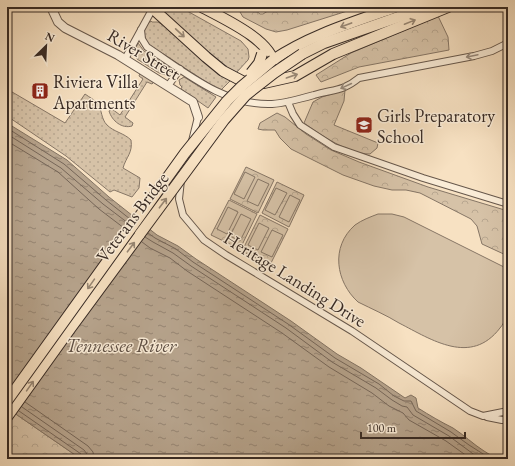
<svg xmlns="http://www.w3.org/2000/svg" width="515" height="466" font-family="'EB Garamond',serif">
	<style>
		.grass { fill: url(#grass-dots); stroke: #867666 }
		.forest { fill: url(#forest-crowns); stroke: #867666 }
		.garden { fill: #d6c2a7; stroke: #867666 }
		.water { fill: url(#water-ripples); stroke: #837362 }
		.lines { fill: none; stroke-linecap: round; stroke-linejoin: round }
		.shore { stroke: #766658; stroke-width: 1 }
		.minor-casing { stroke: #67584c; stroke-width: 8 }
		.tertiary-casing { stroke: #67584c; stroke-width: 10 }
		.primary-casing { stroke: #372a24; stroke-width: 12 }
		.minor { stroke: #faecd7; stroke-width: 6 }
		.tertiary { stroke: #faecd7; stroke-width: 8 }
		.primary { stroke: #f7e1c2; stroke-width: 10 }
		.primary-bridge-casing { stroke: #372a24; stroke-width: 12; stroke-linecap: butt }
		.primary-bridge { stroke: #f7e1c2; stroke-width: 10 }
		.oneway { stroke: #978673 }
		.oneway2 { stroke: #988b7e }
		.labels { text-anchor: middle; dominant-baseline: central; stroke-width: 3; stroke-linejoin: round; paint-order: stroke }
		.street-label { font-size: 18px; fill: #372a24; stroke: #faecd7 }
		.poi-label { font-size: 18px; fill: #372a24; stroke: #faecd7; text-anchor: start }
		.water-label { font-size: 19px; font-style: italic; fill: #5d4e43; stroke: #faecd7 }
	</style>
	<defs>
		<pattern id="grass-dots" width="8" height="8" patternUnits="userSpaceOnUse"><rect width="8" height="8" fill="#d6c2a7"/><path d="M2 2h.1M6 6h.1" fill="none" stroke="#b8a790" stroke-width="1.8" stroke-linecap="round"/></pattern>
		<pattern id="forest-crowns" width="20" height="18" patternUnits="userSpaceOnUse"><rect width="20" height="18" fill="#d6c2a7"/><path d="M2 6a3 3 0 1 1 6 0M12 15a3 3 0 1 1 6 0" fill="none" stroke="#b8a790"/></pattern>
		<pattern id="water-ripples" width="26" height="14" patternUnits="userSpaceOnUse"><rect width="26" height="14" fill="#b6a38c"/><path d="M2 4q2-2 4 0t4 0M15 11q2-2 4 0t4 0" fill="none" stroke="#958572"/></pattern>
	</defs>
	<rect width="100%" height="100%" fill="#f7e1c2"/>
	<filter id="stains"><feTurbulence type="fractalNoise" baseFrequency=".005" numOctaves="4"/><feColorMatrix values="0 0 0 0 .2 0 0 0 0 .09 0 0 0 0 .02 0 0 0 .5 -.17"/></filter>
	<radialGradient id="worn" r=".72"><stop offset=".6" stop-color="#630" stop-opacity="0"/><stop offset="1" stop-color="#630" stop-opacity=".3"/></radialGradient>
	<g class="grass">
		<polygon points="157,7 180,7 241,41 248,49 249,57 248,60 236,73 224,67"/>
		<path d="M151 21 152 22H158L163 25 210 67 231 80 220 91 148 44C143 35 142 28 151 21Z"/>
		<polygon points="138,43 144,51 172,69 172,71 166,75 159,73 137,59 134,52"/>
		<path d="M140 73 153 81V83L152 84 147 82 125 117 133 123 132 126C122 129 112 121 109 111L112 109 120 115 143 79 139 76Z"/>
		<polygon points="184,77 216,97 208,108 181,89 182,87 180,85 179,80"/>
		<path d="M7 89 65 123 85 94C89 97 95 100 98 104 102 110 101 119 107 125 114 132 124 133 131 140 133 153 126 157 123 168L140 178 139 188 132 197 114 190 110 192 66 156 7 116Z"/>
	</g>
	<g class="forest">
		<polygon points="237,7 251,7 260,14 263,14 274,7 360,7 287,30 276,32 266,29 243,17"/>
		<polygon points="438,16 448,37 449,50 359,67 321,82 316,75 351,53"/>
		<path d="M345 90 344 101 334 125 378 143 377 148 370 154C348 154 321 135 304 123L313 102 322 97Z"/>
		<polygon points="277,113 285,117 306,134 331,150 359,162 428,187 508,211 508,256 482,244 477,226 471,219 420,193 406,190 392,190 374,186 343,175 291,149 280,138 275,130 263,130 258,129 260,123"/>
		<polygon points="246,167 274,180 258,213 230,199"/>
		<polygon points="277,182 304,195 289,227 262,213"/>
		<polygon points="229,200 257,214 240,249 211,235"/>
		<polygon points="260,215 288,229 270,265 242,251"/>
		<polygon points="7,408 81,459 7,459"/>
	</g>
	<g class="garden">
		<polygon points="245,172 255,177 244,199 234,194"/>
		<polygon points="258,179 269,184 258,206 247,201"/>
		<polygon points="276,188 287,193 275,215 265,210"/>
		<polygon points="290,195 300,200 289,222 279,217"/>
		<polygon points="228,207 238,212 227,234 217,229"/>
		<polygon points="241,214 251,219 240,241 230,236"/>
		<path d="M378 214H392L404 217 508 269V280L505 278C511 293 511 315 500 328 471 366 432 340 399 323 386 315 372 309 358 302 336 282 330 247 355 225 362 220 370 217 378 214Z"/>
		<polygon points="259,223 269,228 258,250 248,245"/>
		<polygon points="272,230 283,235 272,257 261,252"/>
	</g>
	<path class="water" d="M7 123 67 160 109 197 157 235 178 246 196 259 291 321 337 354 361 368 405 398 411 395 416 398 418 408C429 415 441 422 453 428 464 435 473 444 484 451 488 454 493 456 497 459H81L7 408Z"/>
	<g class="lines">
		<g class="shore">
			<polyline points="7,128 64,164 106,200 130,219"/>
			<polyline points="7,134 61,168 103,204 128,223"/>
			<polyline points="7,141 58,172 99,209 124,228"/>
			<polyline points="148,233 155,238 176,249 193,262 288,324 335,358 379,384 394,396 404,401 411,401 416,411 451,432 469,445 491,459"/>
			<polyline points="145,237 153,242 173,253 191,266 286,328 332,362 376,388 392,400 402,406 407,407 413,415 449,436 480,459"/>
			<polyline points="142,242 150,248 170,258 187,271 282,333 329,367 372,393 389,406 403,413 409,420 446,441 471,459"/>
			<polyline points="25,402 88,446 93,452 94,459"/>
			<polyline points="22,407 84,450 87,454 88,459"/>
			<polyline points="19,411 81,454 83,459"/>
		</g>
		<g class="minor-casing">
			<g id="minor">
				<path d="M141 30 142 39 147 47C185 72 224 106 272 104 286 103 300 99 314 95 333 89 342 92 359 78L474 56 492 51 508 43"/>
				<polyline points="125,59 153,8"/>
				<polyline points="168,86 180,69"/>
				<polyline points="288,102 293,114 300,125 334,147 423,178 508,204"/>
				<polyline points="192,141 198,117"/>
				<polyline points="181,180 179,199 183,215 204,240 226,255 352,331 470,411 483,416 508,411"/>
				<polyline points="487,417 502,420 508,420"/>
			</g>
		</g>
		<g class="tertiary-casing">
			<polyline id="tertiary" points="51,7 58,22 65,28 118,55 193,102 198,117"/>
		</g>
		<g class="primary-casing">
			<g id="primary">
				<polyline points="151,7 206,57 223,71 244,82 264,83 295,76 333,54 448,7"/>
				<path d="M202 7C222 18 272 40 274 65"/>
				<polyline points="302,54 324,43 427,7"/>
				<path d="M273 60C310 35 354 22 396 7"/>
				<polyline points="7,417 70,329 140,234"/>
			</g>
		</g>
		<use href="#minor" class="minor"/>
		<use href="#tertiary" class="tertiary"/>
		<use href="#primary" class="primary"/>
		<g class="primary-bridge-casing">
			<g id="primary-bridge">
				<polyline points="251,73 259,63 262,54"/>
				<polyline points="140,234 224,120 246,95 274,73 302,54"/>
				<polyline points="7,401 185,153 227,101 242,86 273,60"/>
			</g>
		</g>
		<use href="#primary-bridge" class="primary-bridge"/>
	</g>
	<defs><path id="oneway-shaft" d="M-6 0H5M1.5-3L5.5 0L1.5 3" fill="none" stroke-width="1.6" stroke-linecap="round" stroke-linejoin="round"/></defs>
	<g class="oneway">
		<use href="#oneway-shaft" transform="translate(410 22) rotate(-22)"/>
		<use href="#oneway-shaft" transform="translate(346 25) rotate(160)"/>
		<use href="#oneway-shaft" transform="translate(180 33) rotate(43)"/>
		<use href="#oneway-shaft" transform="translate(292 76) rotate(-19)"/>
		<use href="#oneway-shaft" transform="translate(163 203) rotate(-53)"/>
		<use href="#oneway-shaft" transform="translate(131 247) rotate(-53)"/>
		<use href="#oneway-shaft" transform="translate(91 284) rotate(125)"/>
		<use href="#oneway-shaft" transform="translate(30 386) rotate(-55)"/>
	</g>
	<g class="oneway2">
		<use href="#oneway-shaft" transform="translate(472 56) rotate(168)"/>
		<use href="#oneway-shaft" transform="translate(346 86) rotate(155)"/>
	</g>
	<defs>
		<g id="building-square" transform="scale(0.9)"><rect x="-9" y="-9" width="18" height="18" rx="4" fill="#8f2418" stroke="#faecd7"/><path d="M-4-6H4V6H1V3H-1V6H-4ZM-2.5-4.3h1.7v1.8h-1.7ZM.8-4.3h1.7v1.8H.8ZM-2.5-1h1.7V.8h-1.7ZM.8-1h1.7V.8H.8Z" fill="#fff"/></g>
		<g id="school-square" transform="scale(0.9)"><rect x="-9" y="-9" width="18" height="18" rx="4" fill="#8f2418" stroke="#faecd7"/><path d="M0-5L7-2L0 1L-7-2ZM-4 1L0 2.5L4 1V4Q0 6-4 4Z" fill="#fff"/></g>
	</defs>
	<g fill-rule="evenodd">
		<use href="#building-square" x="40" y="91"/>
		<use href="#school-square" x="364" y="125"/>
	</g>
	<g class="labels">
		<g class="street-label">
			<text transform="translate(144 54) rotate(31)">River Street</text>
			<text transform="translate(132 217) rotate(-53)">Veterans Bridge</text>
			<text transform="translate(295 279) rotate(32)">Heritage Landing Drive</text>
		</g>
		<g class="poi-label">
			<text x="53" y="81">Riviera Villa<tspan x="53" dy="21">Apartments</tspan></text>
			<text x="377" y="115">Girls Preparatory<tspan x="377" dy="21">School</tspan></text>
		</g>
		<g class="water-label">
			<text x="121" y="345">Tennessee River</text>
		</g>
	</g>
	<rect width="515" height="466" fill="none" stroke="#f7e1c2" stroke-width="24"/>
	<rect x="8" y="8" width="499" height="450" fill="none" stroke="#372a24" stroke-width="2"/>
	<rect x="12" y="12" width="491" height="442" fill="none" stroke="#372a24"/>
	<g transform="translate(46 46) rotate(24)" stroke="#faecd7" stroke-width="3" paint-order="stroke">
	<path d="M0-3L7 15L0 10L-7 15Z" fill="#372a24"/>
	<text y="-6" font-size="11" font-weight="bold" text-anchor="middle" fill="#372a24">N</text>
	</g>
	<path d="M361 432v6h104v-6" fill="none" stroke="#372a24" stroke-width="2"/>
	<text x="367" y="432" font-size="12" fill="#372a24" stroke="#faecd7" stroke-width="3" paint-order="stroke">100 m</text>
	<rect width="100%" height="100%" filter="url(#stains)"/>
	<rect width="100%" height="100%" fill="url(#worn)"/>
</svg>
